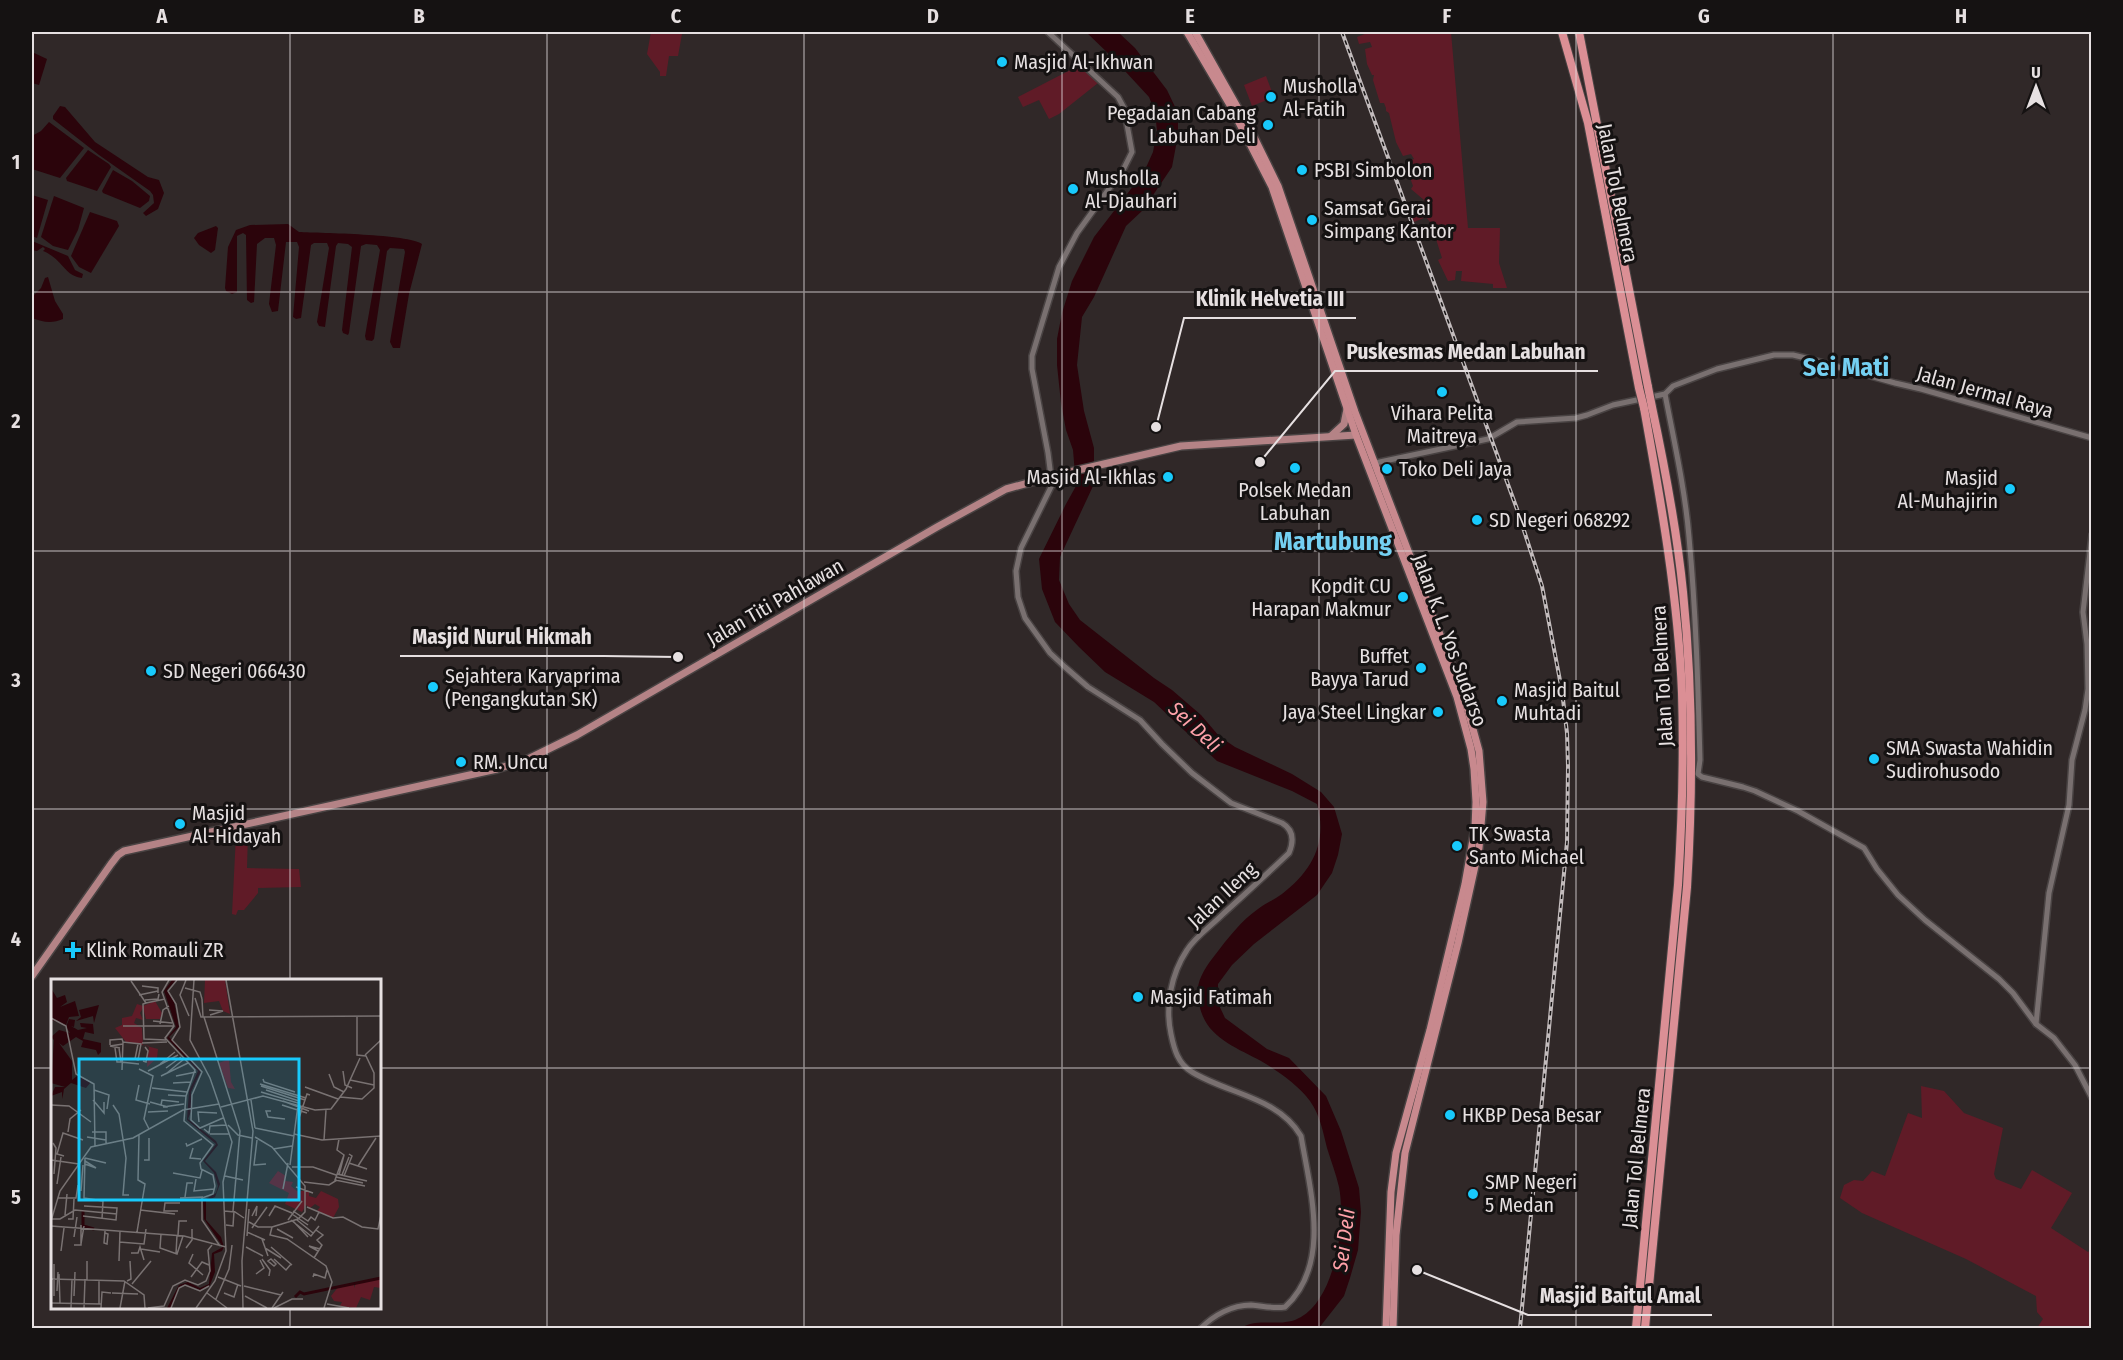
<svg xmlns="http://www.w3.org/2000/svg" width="2123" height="1360" font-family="'Fira Sans Condensed',sans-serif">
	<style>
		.green { fill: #601b27 }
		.water { fill: #2b040b }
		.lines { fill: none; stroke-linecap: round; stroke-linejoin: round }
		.tertiary-casing { stroke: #494343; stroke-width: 8 }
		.primary-casing { stroke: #494343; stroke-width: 10 }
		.trunk-casing { stroke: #494343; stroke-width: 10 }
		.motorway-casing { stroke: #494343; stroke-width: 10 }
		.tertiary { stroke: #797070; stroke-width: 5 }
		.primary { stroke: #b48386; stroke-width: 7 }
		.trunk { stroke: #c8898e; stroke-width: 7 }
		.motorway { stroke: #db8f95; stroke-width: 8 }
		.rail-casing { stroke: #c2bbbc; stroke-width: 4 }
		.rail { stroke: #151212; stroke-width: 1.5; stroke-dasharray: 4.5; stroke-linecap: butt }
		.motorway-bridge-casing { stroke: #494343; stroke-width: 10; stroke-linecap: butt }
		.motorway-bridge { stroke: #db8f95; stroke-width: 8 }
		.grid { fill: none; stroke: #e6e0e1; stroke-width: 1.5; stroke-opacity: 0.55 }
		.poi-dot { fill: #18cafc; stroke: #151212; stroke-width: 2 }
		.labels { text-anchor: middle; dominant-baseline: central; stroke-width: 6; stroke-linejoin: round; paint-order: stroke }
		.poi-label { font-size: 20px; fill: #e6e0e1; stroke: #151212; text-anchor: start }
		.street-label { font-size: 20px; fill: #e6e0e1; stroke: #151212 }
		.water-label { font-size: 21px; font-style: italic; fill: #fea1a9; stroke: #151212 }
		.district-label { font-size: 26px; font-weight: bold; fill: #74d0f2; stroke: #151212 }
		.inset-river { fill: none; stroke: #2b040b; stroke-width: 3 }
		.inset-road { fill: none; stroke: #797272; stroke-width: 1.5 }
		.view { fill: #18cafc; fill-opacity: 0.15; stroke: #18cafc; stroke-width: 3 }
		.inset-edge { fill: none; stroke: #e6e0e1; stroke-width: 3 }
		.leader { fill: none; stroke: #e6e0e1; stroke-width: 2 }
		.callout-dot { fill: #e6e0e1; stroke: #151212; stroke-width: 2 }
		.callout-label { font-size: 21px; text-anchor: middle; font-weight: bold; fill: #e6e0e1; stroke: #151212; stroke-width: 6; stroke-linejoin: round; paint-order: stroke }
		.neatline { fill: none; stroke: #e6e0e1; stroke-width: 2 }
		.grid-label { font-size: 20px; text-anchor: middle; font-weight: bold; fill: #e6e0e1 }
	</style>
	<rect width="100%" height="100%" fill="#302828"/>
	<g class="green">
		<polygon points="651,32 694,32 682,34 678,56 669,56 666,76 660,76 660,72 647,54"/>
		<polygon points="1370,32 1451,32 1468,228 1500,228 1499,263 1507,288 1493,288 1493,284 1461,281 1462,271 1456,271 1455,280 1448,281 1438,260 1442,258 1431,223 1426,217 1414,222 1411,216 1427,210 1424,200 1411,189 1413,186 1408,172 1410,170 1407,161 1414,159 1411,154 1403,156 1396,142 1389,113 1386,111 1386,108 1384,103 1380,103 1373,80 1374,75 1372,75 1367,64 1365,49 1372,47 1370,42 1359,44 1357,37"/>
		<polygon points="1080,65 1098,83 1059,114 1049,119 1039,100 1023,107 1018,97"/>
		<polygon points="1266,76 1272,92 1265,95 1267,100 1252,106 1244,85"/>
		<polygon points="248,833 247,868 299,869 301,887 258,888 258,893 244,910 238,910 236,915 232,914 236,835"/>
		<polygon points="1921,1086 1944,1091 1964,1113 2003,1128 1994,1174 1996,1179 2021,1189 2032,1170 2072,1193 2051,1228 2088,1252 2091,1249 2091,1328 2037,1328 2043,1319 2037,1312 2036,1296 1966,1259 1862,1213 1840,1198 1844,1185 1854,1180 1863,1181 1872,1171 1885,1176 1908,1113 1922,1118"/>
	</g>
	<g class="water">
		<path d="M1086 32H1118L1135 48 1167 90 1178 113V135L1172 167 1143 210 1126 226 1094 297 1082 317 1077 365 1084 411 1094 448V484L1060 557 1059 580 1069 604 1080 620 1154 678 1172 690 1201 715 1219 736 1235 747 1292 774 1321 792 1334 807 1342 834 1338 855 1332 873 1317 895 1254 944 1232 965 1218 984V1003L1225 1018 1267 1049 1289 1058 1326 1096 1341 1131 1359 1188 1361 1212 1358 1250 1350 1278 1344 1296 1319 1328H1241C1259 1316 1281 1329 1301 1317 1336 1297 1346 1222 1339 1187 1336 1174 1331 1161 1327 1148 1323 1132 1320 1115 1310 1101 1298 1085 1278 1071 1261 1061 1239 1049 1211 1039 1202 1014 1199 1007 1199 998 1198 991 1197 979 1208 964 1215 955 1228 938 1241 921 1258 909 1266 903 1274 900 1282 894 1312 871 1328 842 1317 804L1292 791 1217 761 1154 702 1105 672 1079 647 1055 622 1042 589 1039 559 1066 504 1076 486 1073 450 1066 430 1061 403 1057 365V339L1062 313 1072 281 1094 237 1144 172 1153 152 1157 131 1155 112 1149 97 1112 57Z"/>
		<polygon points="32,52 47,59 39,85 32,83"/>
		<polygon points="60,106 65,107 95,142 148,177 159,180 164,193 158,209 146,216 143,213 154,203 153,195 150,191 99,155 53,119 53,116"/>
		<polygon points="49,122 84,148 60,178 32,169 32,136 41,131"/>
		<polygon points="88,150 109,164 111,167 97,191 67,181 66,178"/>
		<polygon points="113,170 132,181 150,196 149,201 140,208 103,193 102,191"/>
		<polygon points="32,195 48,200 37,238 32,236"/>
		<polygon points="54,196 84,208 78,230 68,250 53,246 41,237"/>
		<polygon points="90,212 117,221 119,226 91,273 79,267 71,256"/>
		<path d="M288 224 299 232C320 233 409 234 422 244L409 294 400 348H393L390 342 405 252 404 249 390 248 387 251 374 339 372 341 366 340 365 336 380 250 377 245 366 244 361 246 349 333 348 335 343 333 342 330 352 247 348 244 338 243 336 246 325 327 319 326 317 322 329 248 327 243H314L311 245 301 318 296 319 293 317 299 247 297 242H286L278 311 272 312 269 304 276 245 274 238H265L257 244 254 302 251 303 247 300 246 235 243 233 237 236V292L232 294 226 291 225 288 228 247 236 230 250 225Z"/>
		<polygon points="216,226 218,228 215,250 211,253 199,245 194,238 198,233"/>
		<path d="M32 241 68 256 75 270 83 274 82 278C64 276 63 259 43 251L45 249 43 247 37 251 32 250Z"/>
		<path d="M48 277 55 301 63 314V319C52 324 42 322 32 318V297L41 288 45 278Z"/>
	</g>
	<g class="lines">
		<g class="tertiary-casing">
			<g id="tertiary">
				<path d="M1048 32 1118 97 1124 108 1132 152 1124 168 1077 233 1059 267 1032 356V369L1048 453 1052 485 1021 548 1016 571 1018 597 1025 618 1050 653 1065 667 1088 687 1140 720 1162 744 1192 773 1231 803 1282 823C1294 830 1294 841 1289 853 1267 874 1245 894 1222 915 1211 926 1195 937 1187 950 1171 974 1165 1006 1171 1034 1174 1049 1178 1064 1192 1072 1228 1094 1278 1097 1301 1136 1310 1190 1332 1264 1285 1307 1274 1309 1263 1306 1251 1305 1232 1305 1214 1315 1201 1328"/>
				<path d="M1665 394C1674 441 1685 489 1689 537 1696 612 1698 686 1700 760L1698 774 1702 777 1743 787 1755 791 1798 811 1864 848 1877 869 1898 895 1925 920 1999 979 2013 993 2036 1024 2054 1038 2075 1065 2092 1098"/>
				<polyline points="1375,463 1488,439 1517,422 1576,418 1587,415 1613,405 1665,394 1673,386 1717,369 1774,355 1793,355 1810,359 1895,383 1921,389 2092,438"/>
				<polyline points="2036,1024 2049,893 2069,805 2072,760 2085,710 2088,689 2087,644 2083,612 2092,535"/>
			</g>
		</g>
		<g class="primary-casing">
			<g id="primary">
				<polyline points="1331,436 1344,424 1347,409"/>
				<polyline points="32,976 111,864 118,855 124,851 497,769 528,759 577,735 937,527 1006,489 1061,474 1181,446 1356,435"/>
			</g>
		</g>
		<g class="trunk-casing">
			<g id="trunk">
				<polyline points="1187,32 1230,105 1272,187 1356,435 1457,697 1471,749 1474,769 1476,802 1475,828 1465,884 1430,1030 1396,1153 1391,1192 1386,1328"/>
				<polyline points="1195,32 1253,135 1278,186 1355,412 1465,700 1479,751 1483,802 1479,848 1458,943 1405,1153 1396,1235 1393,1328"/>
			</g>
		</g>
		<g class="motorway-casing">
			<g id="motorway">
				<polyline points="1562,32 1588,123 1639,388"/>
				<polyline points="1579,32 1648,387"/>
				<path d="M1636 1328 1678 885C1682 821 1684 757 1682 693 1678 597 1661 502 1644 408"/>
				<path d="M1645 1328 1687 887C1693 789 1693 690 1683 592 1677 530 1665 468 1652 407"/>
			</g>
		</g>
		<use href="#tertiary" class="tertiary"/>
		<use href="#primary" class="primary"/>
		<use href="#trunk" class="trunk"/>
		<use href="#motorway" class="motorway"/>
		<g class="rail-casing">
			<polyline id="rail" points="1342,32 1517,509 1542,586 1562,691 1567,733 1568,766 1567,842 1520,1328"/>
		</g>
		<use href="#rail" class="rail"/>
		<g class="motorway-bridge-casing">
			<g id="motorway-bridge">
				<polyline points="1648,387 1652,407"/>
				<polyline points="1639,388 1644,408"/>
			</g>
		</g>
		<use href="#motorway-bridge" class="motorway-bridge"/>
	</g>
	<path class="grid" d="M290 32V980M547 32V1328M804 32V1328M1062 32V1328M1319 32V1328M1576 32V1328M1833 32V1328M32 292H2092M32 551H2092M32 809H2092M32 1068H52M380 1068H2092M290 1308V1328"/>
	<g class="poi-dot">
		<circle cx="1002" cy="62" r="6"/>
		<circle cx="1271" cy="97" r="6"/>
		<circle cx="1268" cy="125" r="6"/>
		<circle cx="1302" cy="170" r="6"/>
		<circle cx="1073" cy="189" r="6"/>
		<circle cx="1312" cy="220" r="6"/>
		<circle cx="1442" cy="392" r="6"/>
		<circle cx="1295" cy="468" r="6"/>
		<circle cx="1387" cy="469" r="6"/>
		<circle cx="1168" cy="477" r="6"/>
		<circle cx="2010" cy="489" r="6"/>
		<circle cx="1477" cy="520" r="6"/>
		<circle cx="1403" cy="597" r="6"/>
		<circle cx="1421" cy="668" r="6"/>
		<circle cx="151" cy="671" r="6"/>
		<circle cx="433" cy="687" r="6"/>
		<circle cx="1502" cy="701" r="6"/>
		<circle cx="1438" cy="712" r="6"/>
		<circle cx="1874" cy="759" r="6"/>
		<circle cx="461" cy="762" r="6"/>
		<circle cx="180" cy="824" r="6"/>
		<circle cx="1457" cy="846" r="6"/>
		<path d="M70 941h6v6h6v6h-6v6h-6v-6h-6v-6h6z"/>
		<circle cx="1138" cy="997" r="6"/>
		<circle cx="1450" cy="1115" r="6"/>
		<circle cx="1473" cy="1194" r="6"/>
	</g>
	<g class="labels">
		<g class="poi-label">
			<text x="1014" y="62">Masjid Al-Ikhwan</text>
			<text x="1283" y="86">Musholla<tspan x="1283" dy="23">Al-Fatih</tspan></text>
			<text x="1256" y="113" text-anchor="end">Pegadaian Cabang<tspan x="1256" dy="23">Labuhan Deli</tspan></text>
			<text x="1314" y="170">PSBI Simbolon</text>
			<text x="1085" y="178">Musholla<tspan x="1085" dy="23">Al-Djauhari</tspan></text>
			<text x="1324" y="208">Samsat Gerai<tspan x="1324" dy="23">Simpang Kantor</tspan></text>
			<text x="1442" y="413" text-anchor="middle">Vihara Pelita<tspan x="1442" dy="23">Maitreya</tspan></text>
			<text x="1399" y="469">Toko Deli Jaya</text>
			<text x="1156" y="477" text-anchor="end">Masjid Al-Ikhlas</text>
			<text x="1998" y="478" text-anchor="end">Masjid<tspan x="1998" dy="23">Al-Muhajirin</tspan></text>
			<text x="1295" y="490" text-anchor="middle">Polsek Medan<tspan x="1295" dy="23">Labuhan</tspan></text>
			<text x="1489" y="520">SD Negeri 068292</text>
			<text x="1391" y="586" text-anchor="end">Kopdit CU<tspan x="1391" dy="23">Harapan Makmur</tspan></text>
			<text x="1409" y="656" text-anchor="end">Buffet<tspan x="1409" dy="23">Bayya Tarud</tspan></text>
			<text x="163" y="671">SD Negeri 066430</text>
			<text x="445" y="676">Sejahtera Karyaprima<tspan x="445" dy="23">(Pengangkutan SK)</tspan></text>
			<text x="1514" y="690">Masjid Baitul<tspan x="1514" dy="23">Muhtadi</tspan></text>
			<text x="1426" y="712" text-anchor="end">Jaya Steel Lingkar</text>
			<text x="1886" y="748">SMA Swasta Wahidin<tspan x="1886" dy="23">Sudirohusodo</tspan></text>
			<text x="473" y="762">RM. Uncu</text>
			<text x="192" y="813">Masjid<tspan x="192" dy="23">Al-Hidayah</tspan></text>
			<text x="1469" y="834">TK Swasta<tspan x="1469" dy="23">Santo Michael</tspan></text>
			<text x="86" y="950">Klink Romauli ZR</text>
			<text x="1150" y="997">Masjid Fatimah</text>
			<text x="1462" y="1115">HKBP Desa Besar</text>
			<text x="1485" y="1182">SMP Negeri<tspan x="1485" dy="23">5 Medan</tspan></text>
		</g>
		<g class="street-label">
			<text transform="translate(1618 193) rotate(79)">Jalan Tol Belmera</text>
			<text transform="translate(1985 392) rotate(16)">Jalan Jermal Raya</text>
			<text transform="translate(775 602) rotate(-30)">Jalan Titi Pahlawan</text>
			<text transform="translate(1450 640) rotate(70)">Jalan K. L. Yos Sudarso</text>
			<text transform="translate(1662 676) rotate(-93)">Jalan Tol Belmera</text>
			<text transform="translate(1222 895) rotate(-43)">Jalan Ileng</text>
			<text transform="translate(1636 1158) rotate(-84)">Jalan Tol Belmera</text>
		</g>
		<g class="water-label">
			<text transform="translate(1195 727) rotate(43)">Sei Deli</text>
			<text transform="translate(1344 1240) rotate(-83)">Sei Deli</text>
		</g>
		<g class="district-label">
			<text x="1846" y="367">Sei Mati</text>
			<text x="1333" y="541">Martubung</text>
		</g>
	</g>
	<g transform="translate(51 979)">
		<rect width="330" height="330" fill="#302828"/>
		<path d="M154 1H174L179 35 172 32 168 22 153 24ZM104 22 111 34 109 40H95L92 29 89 34 92 41 85 39 83 44 91 49 92 66 107 70 106 79 96 88 98 67 75 63 64 49 71 46V39L81 37 86 25 92 27ZM178 80 180 103 184 110 177 109 168 84ZM227 192 235 197 234 202 242 203 240 207 246 212H258V217L265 219 270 212 287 220 288 228 282 239 266 232 269 228 264 225 259 229 255 226 251 233 234 225 238 214 218 204ZM330 300V309L323 308 319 321 310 318 305 329 289 327 291 323 283 322 280 317 288 307 303 304V309L305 304Z" fill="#601b27"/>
		<path d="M121 1H125L116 11 123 23 128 48 118 58 150 92 140 113 141 130 137 140 165 162 167 166 154 182 165 193 169 205 164 218 155 222V241L170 258 173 268 171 272 163 275 164 293 159 306 149 311 135 305 128 308 123 323 119 329H116L128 306 137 303 149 309 158 305 161 274 172 268 153 240 152 222 165 214 167 207 163 194 152 182 165 165 136 141 138 112 147 92 116 59 125 48 113 12ZM0 9 6 19 14 16 16 23 9 28 24 22 28 37 18 38 15 46 0 41ZM48 26 43 44 42 37 25 42 30 38 28 31ZM18 40 24 41 23 48 20 47 27 51 36 49 30 48 29 44 42 45 43 55 34 53 32 60 50 64V73L47 76 45 71 30 68 32 62 25 58 12 67 8 64 21 82V101L26 97 40 103 35 109 20 104 13 110 12 116 11 120V113L0 117 4 108H14L0 104 3 61 0 58 8 51 19 54 15 48Z" fill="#2b040b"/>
		<path class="inset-river" d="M32 231V247L43 250M244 318 249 313 253 315 330 299"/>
		<path class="inset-road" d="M118 1 111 13 123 47 114 59 144 91 135 117 133 142 162 166 149 184 150 190 162 196 164 207 162 215 151 219V241L169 267M126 1 117 12 125 25 129 48 121 61 151 93 141 116 140 141 149 149 172 139M135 1 129 16 138 37M143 1 139 61 159 99 181 163 172 203 175 272 164 302 145 329M175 1 202 152 191 282 192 329M80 2 95 24M91 7 107 9V14M134 9 149 13 151 20M88 16 107 12M144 19 150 38 330 37M151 20 152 38M94 21 107 20 108 15M95 24 92 25 93 60 115 61M95 24 114 20M158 31 172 32 159 36M153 38 189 152 182 232M0 39 15 47 25 95 43 105 44 167M102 42 121 44M109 45 112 31 118 27M72 47H123M91 64 116 63M59 66V61L71 60 72 63M64 69 66 83H70M68 69 70 83 88 85M69 69 59 67 72 65M314 76 330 61M92 82 95 83 97 72 94 68M109 85 124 73M115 89 130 78M88 90 102 97 93 140 98 150M71 91 72 63 90 65 87 81 84 80 87 65M97 92 127 76M292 92 294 106 301 109M116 94 133 80M278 95 283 108 293 113M110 97 137 84M125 97 145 93M212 100 213 103 244 113M299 101 323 106M122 104 140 103M209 105 255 119M88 106 85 121 99 125M210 107 254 121M254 108 287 120M101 109 136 113M43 111 58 116 56 130M215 111 248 122M210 113 247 124M117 116 135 117M289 118 311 120 323 109V94L315 77 306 76V37M42 121 53 134V123M200 121 204 149M232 122 258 132M99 123 117 128M0 126 18 127 40 143M62 126 68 135 75 179 72 216H78M110 126 111 121 128 123M231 126 256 134M112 128 133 125M170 128 212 117 264 131 280 130 295 110 309 79M220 132H215L217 138 234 140M97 133 117 132M248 139 256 115 259 116M148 143 147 133 166 134M177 146 187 156 201 159M204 149 243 157M153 150 158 154 159 147 175 146M17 153 19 140 30 131M41 153H55V165M159 155H178M243 155 271 161 330 157M36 158 55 161M204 158 221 168 254 207V233L247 240 221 248M288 160 286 171 293 176 284 201 314 207M206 161 203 186 215 185M273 161 275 131M2 164 5 169 3 195M135 164 136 167 151 160M142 169 139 179 150 180M222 170 241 167M13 177 6 175 12 154 32 161M34 179 33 219 52 222 51 240M34 179 55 184M0 181 28 185M93 181H98V159M298 184 316 190M34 185 45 189 34 182M239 186 247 126M307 187 325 159M241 188H262L285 196M122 194 149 199 151 191M286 195 316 202M288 196 293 176M291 196 298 178M174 197 192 201M293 197 301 177 298 175M285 198 312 204M145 200 143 212 163 210M253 203 278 206 286 201M6 205 10 178M245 208 262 214M232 210 237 184M30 212 32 186M134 218 136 204H142M7 219H25L27 206M129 219 152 218M256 228 282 239 292 238 311 248 327 250 330 236M89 231 124 235M127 232H113L114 224H129M173 232 184 233 193 239M242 232 257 242 260 238 264 241 268 233M241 235 257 246M14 236 16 215M32 237 65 241 66 229 33 227M201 237 206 227 205 237M218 237 224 227 241 234M1 240H9L24 231 66 235M17 240H22L23 220M237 241 251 222M240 241 260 257 268 247M246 241 262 254M0 242 9 212 40 168 82 159 132 131 168 125M242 242 257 258M198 243 207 248H221M175 246 182 247 183 232M0 247 133 257 175 268M221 248 219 256 236 260 275 287 281 303 273 329M201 249 216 228M226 250 242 259M86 253 94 205 87 201 88 156M196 253 214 261M54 254 57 255 56 265 53 264 54 252V251M110 255 109 269 126 275 132 257M127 256 128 242H136M196 257 198 230M23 258 26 238M211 260 217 277M68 263 93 265 95 250M30 265 33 247M23 266H30V246M195 268 212 277M220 268 241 286M135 269 141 261V250M214 269 230 279M90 270 109 273M10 272 13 249M267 272 258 267 269 270M80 274H87L89 268 93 281M125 275 126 256M142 275 138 284 152 296M263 279 271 266 266 261 272 256 265 251M211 280 219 291 218 297M220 280 225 285 223 287 217 282ZM223 280 235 291 240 285M36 282V301M68 282 69 252M8 295 9 324M205 295 213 289 209 281M140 298 151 283 158 286M167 298 190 307M262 298 263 295 274 299 276 291M0 300 73 302 93 316 94 329M76 302 80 300 79 282M81 305 100 282M193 307 230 316M6 312 7 293M61 314 87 315M156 314 176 329M173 314 183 318 187 305M3 317V285M23 317 24 293M194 317 216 329M165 320 178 290 181 266M0 324 50 325M48 325V301M276 325 298 329M20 329 21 300M33 329 34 300M50 329 51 313 60 314M69 329 74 302M97 329 113 327 122 307 134 301 147 306 155 302 159 292 157 271 161 266M120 329 128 309 134 306 149 312 158 307M221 329 232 313M223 329 241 320H252"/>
		<path class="view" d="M28 80H248V221H28Z"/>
		<rect width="330" height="330" class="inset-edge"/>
	</g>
	<path class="leader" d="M1156 427L1184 318H1356M1260 462L1335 371H1598M678 657L604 656H400M1417 1270L1528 1315H1712"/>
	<g class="callout-dot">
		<circle cx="1156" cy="427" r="6"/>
		<circle cx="1260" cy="462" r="6"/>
		<circle cx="678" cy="657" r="6"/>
		<circle cx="1417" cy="1270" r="6"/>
	</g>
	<g class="callout-label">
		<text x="1270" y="306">Klinik Helvetia III</text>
		<text x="1466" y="359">Puskesmas Medan Labuhan</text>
		<text x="502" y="644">Masjid Nurul Hikmah</text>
		<text x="1620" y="1303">Masjid Baitul Amal</text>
	</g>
	<rect width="2123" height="1360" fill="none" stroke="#151212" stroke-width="66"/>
	<g transform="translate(2036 87)" stroke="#151212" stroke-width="4.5" paint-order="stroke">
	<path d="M0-4.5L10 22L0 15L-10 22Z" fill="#e6e0e1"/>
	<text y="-9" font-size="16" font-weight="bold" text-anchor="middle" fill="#e6e0e1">U</text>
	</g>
	<rect x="33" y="33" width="2057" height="1294" class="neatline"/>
	<g class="grid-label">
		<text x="162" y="23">A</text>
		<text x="419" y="23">B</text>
		<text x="676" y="23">C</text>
		<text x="933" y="23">D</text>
		<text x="1190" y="23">E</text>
		<text x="1447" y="23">F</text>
		<text x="1704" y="23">G</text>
		<text x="1961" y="23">H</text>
		<text x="16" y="169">1</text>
		<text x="16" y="428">2</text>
		<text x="16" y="687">3</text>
		<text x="16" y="946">4</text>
		<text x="16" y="1204">5</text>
	</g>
</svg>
